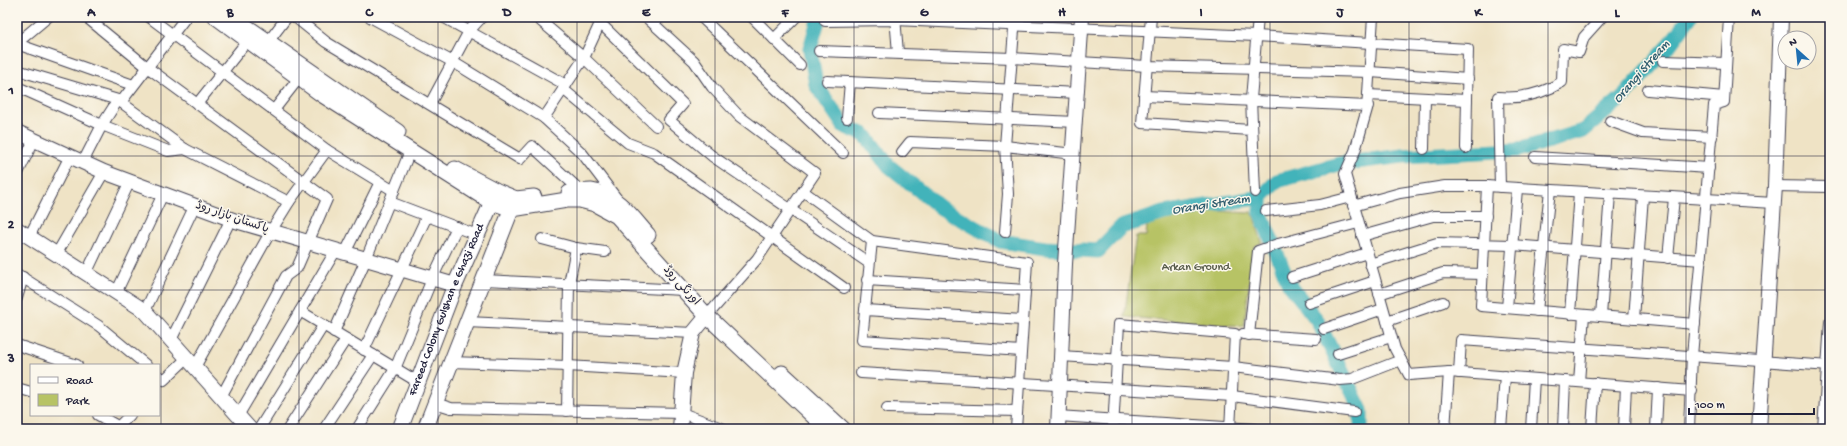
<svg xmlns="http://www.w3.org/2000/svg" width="1847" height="446" font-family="'Gochi Hand','Playpen Sans Arabic',sans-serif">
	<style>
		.green { fill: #b7c365; stroke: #6c7250 }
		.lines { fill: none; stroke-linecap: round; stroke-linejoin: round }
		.river { stroke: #43b3ba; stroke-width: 15 }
		.street-casing { stroke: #413f50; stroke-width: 12 }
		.secondary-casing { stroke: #413f50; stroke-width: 16 }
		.primary-casing { stroke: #413f50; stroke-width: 17 }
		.street { stroke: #fff; stroke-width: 10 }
		.secondary { stroke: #fff; stroke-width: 14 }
		.primary { stroke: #fff; stroke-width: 15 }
		.grid { fill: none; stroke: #22223b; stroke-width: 1; stroke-opacity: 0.55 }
		.labels { text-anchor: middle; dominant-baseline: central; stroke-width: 3; stroke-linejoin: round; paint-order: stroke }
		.street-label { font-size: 12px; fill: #22223b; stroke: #fbf7ec }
		.park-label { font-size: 12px; fill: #565a4a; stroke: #fbf7ec }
		.water-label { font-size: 13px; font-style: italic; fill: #2f5c6e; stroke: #fbf7ec }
		.neatline { fill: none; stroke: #22223b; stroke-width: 1.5 }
		.grid-label { font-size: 13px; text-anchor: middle; font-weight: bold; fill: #22223b }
	</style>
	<rect width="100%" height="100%" fill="#fbf7ec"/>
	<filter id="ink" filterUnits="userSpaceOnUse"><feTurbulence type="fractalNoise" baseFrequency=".025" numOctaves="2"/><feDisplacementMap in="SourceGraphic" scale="8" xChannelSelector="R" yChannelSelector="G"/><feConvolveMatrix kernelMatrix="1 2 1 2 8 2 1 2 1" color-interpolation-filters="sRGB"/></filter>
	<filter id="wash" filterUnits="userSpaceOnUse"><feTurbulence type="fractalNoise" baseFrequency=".012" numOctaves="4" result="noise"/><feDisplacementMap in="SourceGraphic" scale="16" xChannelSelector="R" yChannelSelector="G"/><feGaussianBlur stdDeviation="0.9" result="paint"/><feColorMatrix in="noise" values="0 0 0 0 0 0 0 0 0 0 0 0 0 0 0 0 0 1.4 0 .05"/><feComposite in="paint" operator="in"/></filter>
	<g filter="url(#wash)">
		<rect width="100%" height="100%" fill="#efe3c5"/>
		<path class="green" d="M1220 211 1248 213 1252 211 1262 242 1254 247 1244 326 1124 317 1136 236H1146L1147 225C1169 215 1195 213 1220 211Z"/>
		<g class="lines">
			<g class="river">
				<polyline points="819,17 810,49 816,85 844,126 865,135 889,166 941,208 1000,241 1045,248 1098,251 1121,227 1164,213 1261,197 1277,181 1339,164 1403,156 1518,150 1583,131 1624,96 1668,47 1690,17"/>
				<polyline points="1261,197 1261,214 1289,284 1317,320 1361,410 1361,429"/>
			</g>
		</g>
	</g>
	<g filter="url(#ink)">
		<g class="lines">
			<g class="street-casing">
				<g id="street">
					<polyline points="86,17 147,67 327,199 297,268 286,276 221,397"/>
					<polyline points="149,17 327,150 394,191"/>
					<polyline points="295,17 326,42 520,159 532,146 583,193"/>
					<polyline points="370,17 453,62 544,118 582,153 617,199"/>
					<polyline points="443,17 566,85"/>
					<polyline points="536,17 584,58 656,126"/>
					<polyline points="594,17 683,104 669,120 712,156 869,263"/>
					<polyline points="646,17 694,61 712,87 739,116 815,173 757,259 707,316"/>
					<polyline points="701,17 843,153"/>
					<polyline points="752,17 800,65"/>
					<polyline points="895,17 898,53"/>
					<polyline points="1151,17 1142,123 1251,130"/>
					<polyline points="1373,17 1367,109 1355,151 1345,174 1395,349 1409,375 1449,372 1692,391"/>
					<polyline points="825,21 895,20 1256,36 1468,49 1466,148"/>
					<polyline points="774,39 796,17"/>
					<polyline points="268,42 287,17"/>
					<polyline points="17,43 48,17"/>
					<polyline points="17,44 133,85"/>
					<polyline points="819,51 1012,58 1147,66 1370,72 1468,79"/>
					<polyline points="1663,61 1726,63"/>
					<polyline points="17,70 118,100 185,149 289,202 271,231 195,367"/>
					<polyline points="827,81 1078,93"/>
					<polyline points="22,89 102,125 168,151 185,149"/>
					<polyline points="563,89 628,143 654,153 844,288"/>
					<polyline points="1648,90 1724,97"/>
					<polyline points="1368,95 1467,100"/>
					<polyline points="1144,96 1368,106"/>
					<polyline points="121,102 186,17"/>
					<polyline points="197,104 248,40"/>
					<polyline points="430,104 469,31 482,17"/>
					<polyline points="274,110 299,78"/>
					<polyline points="879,113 1076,122"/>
					<polyline points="544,118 584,58 602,19"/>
					<polyline points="847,118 850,82"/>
					<polyline points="1610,121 1643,133 1712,137"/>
					<polyline points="1424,149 1425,98"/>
					<polyline points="902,152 910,142 1005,146 1074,154"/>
					<polyline points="1535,157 1709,168"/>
					<polyline points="83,162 102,125 118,100"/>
					<polyline points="17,175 34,140"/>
					<polyline points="1487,186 1481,306 1695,324"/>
					<polyline points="1775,186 1830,187"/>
					<path d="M1500 187 1498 97C1521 99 1542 94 1562 82L1563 49 1579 52 1584 37 1602 17"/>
					<polyline points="803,191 872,241 1027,262 1016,429"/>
					<polyline points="1255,192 1251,99 1258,17"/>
					<polyline points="289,202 327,150"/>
					<polyline points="390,202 477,235"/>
					<polyline points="1353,206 1400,193 1445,186 1486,186 1774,203"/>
					<polyline points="1266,211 1320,205 1351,197"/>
					<polyline points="1005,232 1008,194 1005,146 1015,17"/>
					<polyline points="1362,236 1433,216 1486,216"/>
					<polyline points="29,237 70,156"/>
					<polyline points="542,239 576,248 605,252"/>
					<polyline points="872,241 862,340 1021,351"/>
					<polyline points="345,253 380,182"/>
					<polyline points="56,255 104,172"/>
					<polyline points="1668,258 1674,198"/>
					<polyline points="1370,264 1437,243 1512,245 1701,260"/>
					<polyline points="17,274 99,326 146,365"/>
					<polyline points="86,274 130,181"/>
					<polyline points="1292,277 1367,253"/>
					<polyline points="484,280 684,290"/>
					<polyline points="867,280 1025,290"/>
					<polyline points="116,293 163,194"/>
					<polyline points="1379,294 1443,273 1483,274"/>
					<polyline points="17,298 23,277"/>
					<polyline points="1309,303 1375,281"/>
					<polyline points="1507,308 1517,189"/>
					<polyline points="865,310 1023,320"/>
					<polyline points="145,311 195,205"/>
					<polyline points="300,311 418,382"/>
					<polyline points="1537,311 1550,190"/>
					<polyline points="1570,314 1579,192"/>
					<polyline points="1601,316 1610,194"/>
					<polyline points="1634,319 1643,196"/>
					<polyline points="1387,321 1443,302"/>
					<polyline points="467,322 693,333"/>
					<polyline points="1324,329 1383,309"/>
					<polyline points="334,332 366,259 410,151"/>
					<polyline points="1243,334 1316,339"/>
					<polyline points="1249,335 1258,251 1278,244 1358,223"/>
					<polyline points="171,340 231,219"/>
					<polyline points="17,345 77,365"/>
					<polyline points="364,350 427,216"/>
					<polyline points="1338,354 1391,337"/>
					<polyline points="1061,356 1233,367 1340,380 1352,379 1401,360"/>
					<polyline points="451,362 568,366 684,373"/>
					<polyline points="861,373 1232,396 1354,412"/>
					<polyline points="1459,373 1461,340 1830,366"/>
					<polyline points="159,376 164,380 187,358"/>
					<polyline points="1579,382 1584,315"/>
					<polyline points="17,388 31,392"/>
					<polyline points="435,403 451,408 682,413 724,429"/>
					<polyline points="887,408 1017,411"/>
					<polyline points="567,411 569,284 576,248"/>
					<polyline points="98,415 123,429"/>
					<polyline points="238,416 336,250"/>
					<polyline points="1058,416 1255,429"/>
					<polyline points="118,427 130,415"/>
					<polyline points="259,429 323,326"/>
					<polyline points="288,429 346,339"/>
					<polyline points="324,429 373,355"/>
					<polyline points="357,429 395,369 432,279 457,227"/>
					<polyline points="1113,429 1119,324 1235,334 1230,429"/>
					<polyline points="1445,429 1449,372"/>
					<polyline points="1501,429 1505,376"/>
					<polyline points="1531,429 1534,379"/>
					<polyline points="1563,429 1565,381"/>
					<polyline points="1592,429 1595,383"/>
					<polyline points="1624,429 1626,386"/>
					<polyline points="1656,429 1658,388"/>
					<polyline points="1689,429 1692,356 1714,105 1724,102 1729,17"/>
					<polyline points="1823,429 1830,322"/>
				</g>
			</g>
			<g class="secondary-casing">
				<g id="secondary">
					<polyline points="17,132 104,172 236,221 455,285"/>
					<polyline points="17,229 145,311 250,429"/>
					<polyline points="680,429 684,373 693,333 707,316"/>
					<polyline points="1058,429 1065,264 1082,17"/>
					<polyline points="1759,429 1775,186 1781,17"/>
				</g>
			</g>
			<g class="primary-casing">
				<g id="primary">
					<polyline points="216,17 321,94 491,202 512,209 567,200 580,200 595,204 617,216 707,316 827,429"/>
					<polyline points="234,18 398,132"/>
					<polyline points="455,169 497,191 516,199 534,197"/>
					<path d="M569 193C576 192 584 191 591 191 617 194 633 218 648 235"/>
					<polyline points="782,373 843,429"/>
					<path id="s1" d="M400 429 455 285 496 193"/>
					<polyline points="425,429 515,200"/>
				</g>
			</g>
			<use href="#street" class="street"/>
			<use href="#secondary" class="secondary"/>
			<use href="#primary" class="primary"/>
		</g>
	</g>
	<path class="grid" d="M161 17V429M299 17V429M438 17V429M577 17V429M715 17V429M854 17V429M993 17V429M1132 17V429M1270 17V429M1409 17V429M1548 17V429M1686 17V429M17 156H1830M17 290H1830"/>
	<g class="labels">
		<g class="street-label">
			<text transform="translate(232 218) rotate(19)">پاکستان بازار روڈ</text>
			<text transform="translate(681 286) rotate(48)">اورنگی روڈ</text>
			<text stroke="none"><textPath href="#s1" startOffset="128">Fareed Colony Gulshan e Ghazi Road</textPath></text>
		</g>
		<g class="park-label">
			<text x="1196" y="268">Arkan Ground</text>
		</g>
		<g class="water-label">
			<text transform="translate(1642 72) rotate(-49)">Orangi Stream</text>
			<text transform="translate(1211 205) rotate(-9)">Orangi Stream</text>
		</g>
	</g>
	<rect width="1847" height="446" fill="none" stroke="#fbf7ec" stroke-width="44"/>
	<rect x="30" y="364" width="130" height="52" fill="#fbf7ec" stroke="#a4a2a5"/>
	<rect x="38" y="377" width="20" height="6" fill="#ffffff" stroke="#a4a2a5"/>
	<text x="66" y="384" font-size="12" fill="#22223b">Road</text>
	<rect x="38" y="394" width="20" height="12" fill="#b7c365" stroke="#a4a2a5"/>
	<text x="66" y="404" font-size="12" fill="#22223b">Park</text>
	<g transform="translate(1797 50) rotate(333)"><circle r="19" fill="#fbf7ec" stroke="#a4a2a5"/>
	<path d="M0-3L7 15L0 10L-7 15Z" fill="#1f6fb2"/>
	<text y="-6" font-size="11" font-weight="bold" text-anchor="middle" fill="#22223b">N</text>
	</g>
	<path d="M1689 408v6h125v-6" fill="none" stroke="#22223b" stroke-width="2"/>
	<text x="1695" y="408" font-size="12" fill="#22223b" stroke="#fbf7ec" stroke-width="3" paint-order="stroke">100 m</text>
	<rect x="22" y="22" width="1803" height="402" class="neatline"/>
	<g class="grid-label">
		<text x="91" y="16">A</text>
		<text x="230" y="16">B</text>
		<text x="369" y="16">C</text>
		<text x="507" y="16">D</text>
		<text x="646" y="16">E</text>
		<text x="785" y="16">F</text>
		<text x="924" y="16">G</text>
		<text x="1062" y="16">H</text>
		<text x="1201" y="16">I</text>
		<text x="1340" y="16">J</text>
		<text x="1478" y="16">K</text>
		<text x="1617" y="16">L</text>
		<text x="1756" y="16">M</text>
		<text x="11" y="94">1</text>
		<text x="11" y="228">2</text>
		<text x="11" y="362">3</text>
	</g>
</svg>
